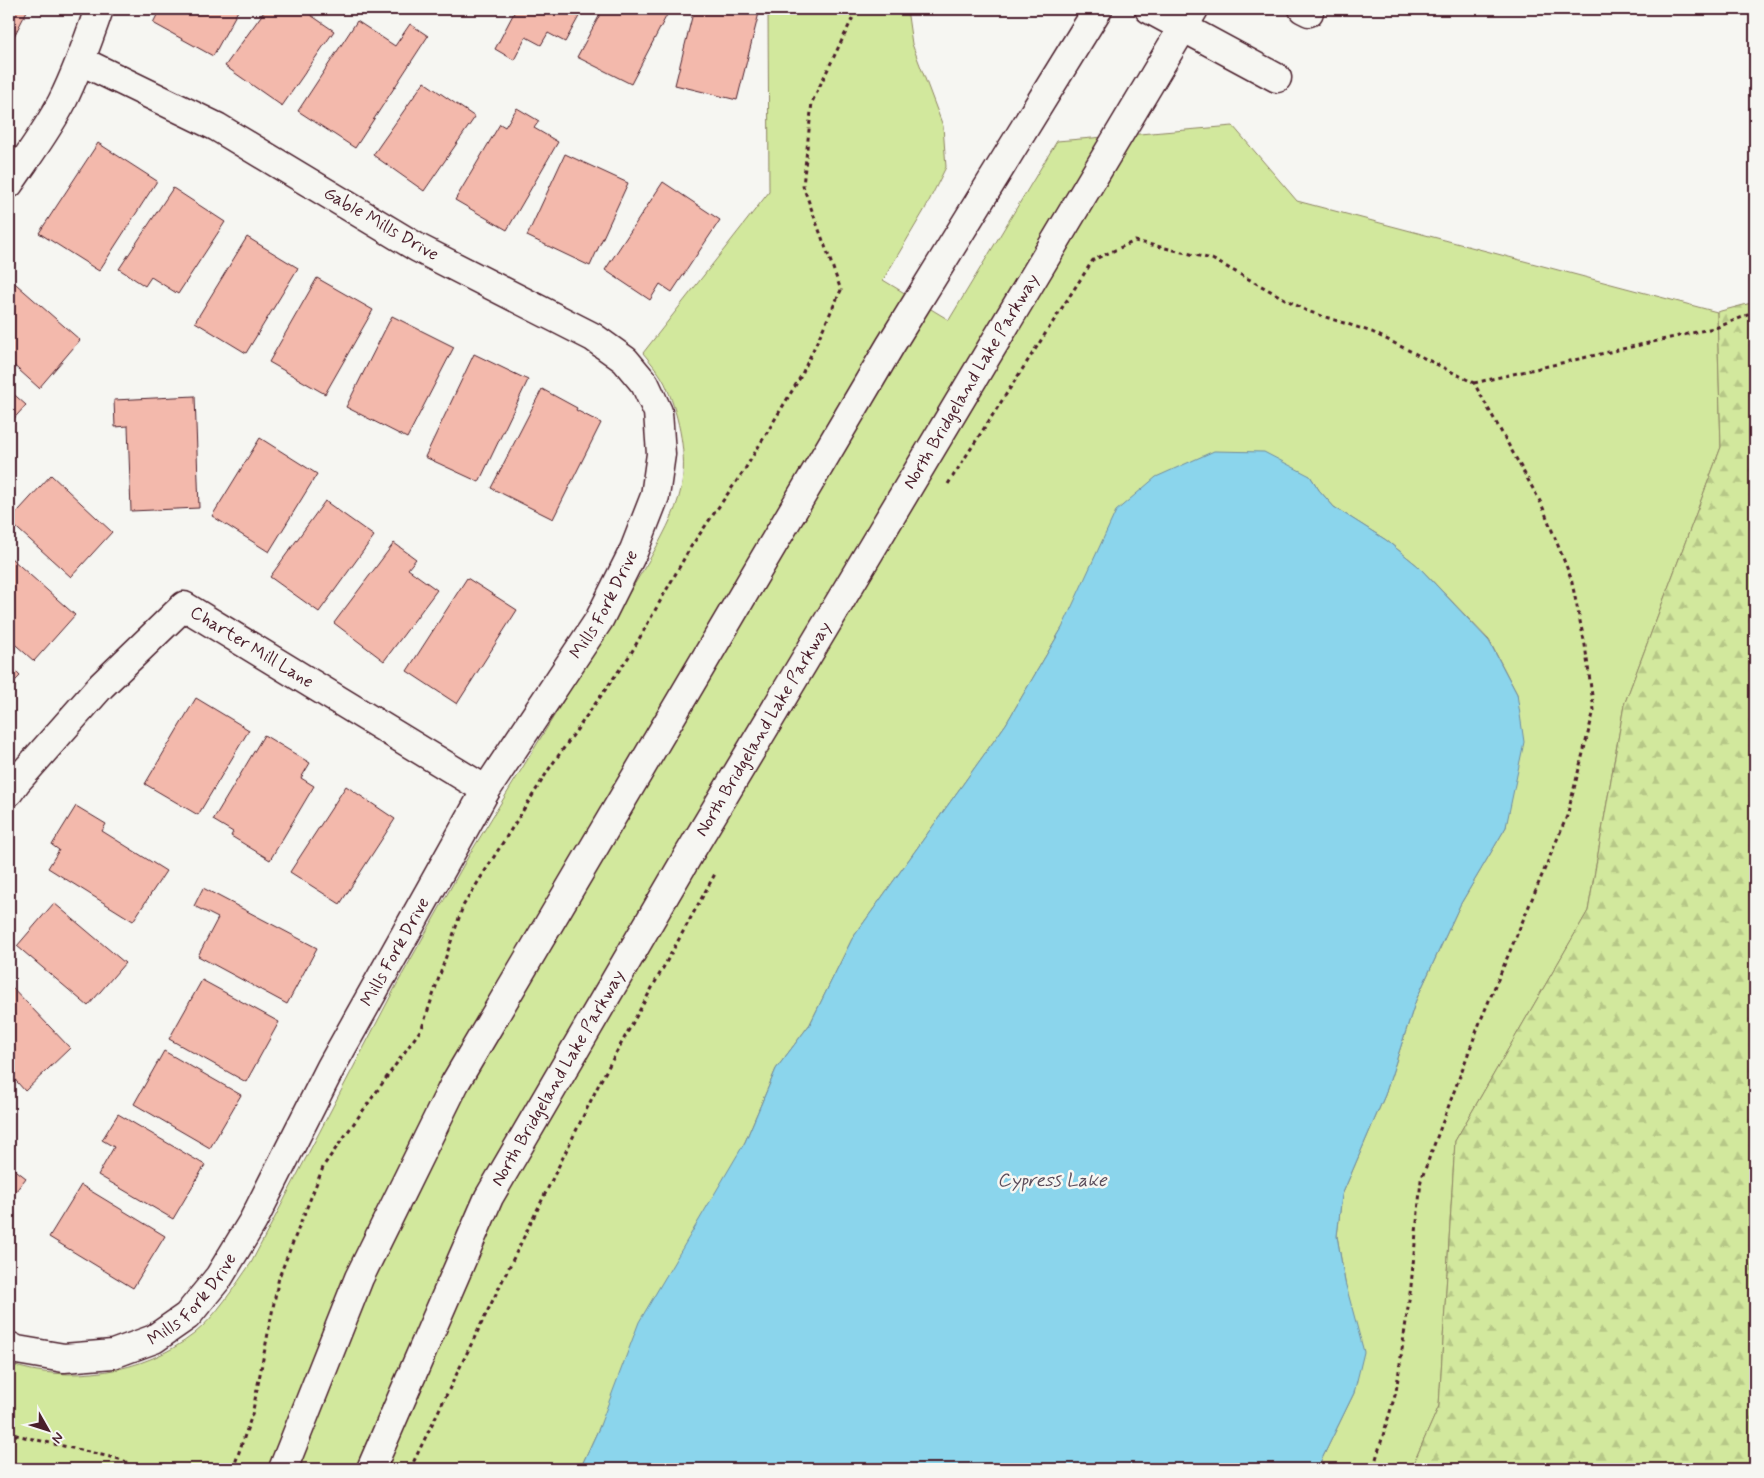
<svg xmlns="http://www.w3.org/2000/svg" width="1764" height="1478" font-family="Mynerve,sans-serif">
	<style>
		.grass { fill: #d2e89d; stroke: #8e8464 }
		.forest { fill: url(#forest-firs); stroke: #8e8464 }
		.water { fill: #8bd5ec; stroke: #718c9f }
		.building { fill: #f3b9ac; stroke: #4a1f2b }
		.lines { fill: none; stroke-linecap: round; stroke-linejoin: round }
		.street-casing { stroke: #4a1f2b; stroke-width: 31 }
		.secondary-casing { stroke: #4a1f2b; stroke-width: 31 }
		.path { stroke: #4a1f2b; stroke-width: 3; stroke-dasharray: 4 4; stroke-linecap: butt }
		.street { stroke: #f6f6f2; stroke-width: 28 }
		.secondary { stroke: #f6f6f2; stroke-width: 28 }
		.labels { text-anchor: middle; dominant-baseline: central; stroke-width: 5; stroke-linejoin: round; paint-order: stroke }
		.street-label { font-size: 18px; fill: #4a1f2b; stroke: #f6f6f2 }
		.water-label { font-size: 19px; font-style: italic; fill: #5a4c5b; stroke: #f6f6f2 }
	</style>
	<defs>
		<pattern id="forest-firs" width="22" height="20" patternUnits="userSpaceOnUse" patternTransform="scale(1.25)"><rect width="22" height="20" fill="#d2e89d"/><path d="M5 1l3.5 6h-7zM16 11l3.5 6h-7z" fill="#b6c787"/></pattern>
	</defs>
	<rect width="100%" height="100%" fill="#f6f6f2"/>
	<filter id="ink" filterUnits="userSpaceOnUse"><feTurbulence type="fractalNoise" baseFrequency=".02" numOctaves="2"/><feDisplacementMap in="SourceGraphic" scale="10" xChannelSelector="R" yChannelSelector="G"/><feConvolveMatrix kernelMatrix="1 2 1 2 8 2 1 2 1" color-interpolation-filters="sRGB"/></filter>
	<g filter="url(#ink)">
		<path class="grass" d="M768 9H907L912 44 943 126 946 167 925 209 883 280 949 320 1057 141 1233 126 1297 201 1717 312 1721 447 1624 705 1588 911 1455 1141 1439 1406 1411 1469H1317L1354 1393 1345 1282 1337 1236 1342 1195 1385 1095 1416 1000 1460 905 1506 827 1517 694 1489 640 1418 566 1386 540 1334 507 1319 490 1310 476 1062 628 1006 724 852 939 810 1024 776 1069 745 1142 599 1428 580 1469H31L9 1460V1364C69 1384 143 1374 194 1334 217 1315 234 1287 251 1263L397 984 468 857 648 562C660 541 676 513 681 489 688 457 679 417 667 388 662 375 651 363 643 353L769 192Z"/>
		<polygon class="forest" points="1755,302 1755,1469 1411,1469 1439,1406 1455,1141 1588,911 1624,705 1721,447 1717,312"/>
		<polygon class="water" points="1214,451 1264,452 1310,476 1319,490 1334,507 1386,540 1418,566 1489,641 1517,694 1524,742 1506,827 1460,905 1416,1000 1385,1095 1342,1195 1337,1236 1345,1282 1364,1352 1354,1393 1317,1469 580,1469 599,1428 639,1322 745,1142 776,1069 810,1024 852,939 1006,724 1062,628 1116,511 1156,477"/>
		<g class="building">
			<polygon points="9,9 28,9 9,46"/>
			<polygon points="160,9 239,9 213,56 153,23"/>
			<polygon points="266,9 302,9 334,31 282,106 225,66"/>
			<polygon points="516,9 583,9 565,42 548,33 541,45 526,37 514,60 495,49"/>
			<polygon points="603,9 670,9 631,84 577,57"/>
			<polygon points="694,9 760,9 737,100 675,85"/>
			<polygon points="357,21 395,46 410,24 428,36 355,148 298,111"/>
			<polygon points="424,82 475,117 424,191 373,155"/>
			<polygon points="517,108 539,121 534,128 558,142 507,230 455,200 500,124 505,127"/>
			<polygon points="98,143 157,181 99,271 39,233"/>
			<polygon points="565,154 628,183 590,266 527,236"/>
			<polygon points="663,182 720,220 672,292 660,284 650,300 605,270"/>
			<polygon points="173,188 225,222 178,294 151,277 145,286 119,269"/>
			<polygon points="247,237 298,268 246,353 195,322"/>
			<polygon points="9,278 80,340 39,388 9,361"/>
			<polygon points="317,278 373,310 325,394 269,362"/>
			<polygon points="392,316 454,347 407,438 346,407"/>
			<polygon points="474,354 528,380 479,482 425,457"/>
			<polygon points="542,389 577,408 576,410 601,423 553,519 491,488"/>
			<polygon points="9,390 26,405 9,424"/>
			<polygon points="195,396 199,508 131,511 128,426 115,427 114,400"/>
			<polygon points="260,438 317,474 269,552 212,516"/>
			<polygon points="51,475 112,532 71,577 9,521"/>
			<polygon points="325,501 374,536 319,612 270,577"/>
			<polygon points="394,543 416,559 408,569 437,590 384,661 334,623"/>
			<polygon points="11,558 75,615 34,661 9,639 9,561"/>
			<polygon points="467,578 517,610 457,704 407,671"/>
			<polygon points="9,665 20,676 9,687"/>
			<polygon points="196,698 249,730 198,815 145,784"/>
			<polygon points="264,735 310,763 301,778 314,786 270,860 231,836 233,832 213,820"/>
			<polygon points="346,786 395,819 340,904 290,872"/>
			<polygon points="76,806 106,824 102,831 166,871 133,921 48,868 59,850 52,845"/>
			<polygon points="203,888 317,948 287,1004 198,956 218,918 194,906"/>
			<polygon points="54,903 125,963 88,1006 17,946"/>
			<polygon points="202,980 279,1022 246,1082 169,1039"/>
			<polygon points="9,984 70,1048 25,1091 9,1073"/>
			<polygon points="164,1051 241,1095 210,1148 134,1104"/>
			<polygon points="118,1114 205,1165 173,1219 98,1175 114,1147 102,1140"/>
			<polygon points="9,1165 26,1178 9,1200"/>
			<polygon points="81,1185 165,1236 133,1288 49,1237"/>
		</g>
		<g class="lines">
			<g class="street-casing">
				<g id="street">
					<path d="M9 184C27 157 47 131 62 102 77 72 88 41 99 9"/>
					<path id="s1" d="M9 792 17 781 101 686 184 606 486 790"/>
					<path id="s2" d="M9 1346 17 1350 64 1358 113 1354 154 1339 187 1316 219 1277 253 1221 331 1067 486 790 599 620 634 550 655 496 661 454 658 412 645 384 625 360 593 337 418 248 217 127 81 61"/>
				</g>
			</g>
			<g class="secondary-casing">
				<g id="secondary">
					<polyline points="1149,9 1277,78"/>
					<polyline points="1303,9 1309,12"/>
					<polyline points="283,1469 359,1278 455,1083 890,346 1098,9"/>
					<path id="s3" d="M371 1469 489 1197 689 854 1194 9"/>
				</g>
			</g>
			<g class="path">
				<polyline points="1474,383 1718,327 1755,312"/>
				<polyline points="948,484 1093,260 1135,241 1212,259 1307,311 1372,332 1474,383 1541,503 1571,578 1585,645 1594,710 1567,816 1480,1022 1421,1180 1411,1286 1396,1392 1373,1469"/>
				<polyline points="9,1429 16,1435 123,1460 135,1469"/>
				<polyline points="233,1469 252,1415 279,1277 324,1165 422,1028 463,906 551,766 630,655 690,548 745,469 801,376 841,290 803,186 812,102 857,9"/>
				<polyline points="410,1469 600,1082 716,872"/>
			</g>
			<use href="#street" class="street"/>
			<use href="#secondary" class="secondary"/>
		</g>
	</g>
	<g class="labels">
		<g class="street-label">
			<text transform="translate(381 224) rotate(30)">Gable Mills Drive</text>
			<text stroke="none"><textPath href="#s3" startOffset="1244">North Bridgeland Lake Parkway</textPath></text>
			<text stroke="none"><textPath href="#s2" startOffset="1016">Mills Fork Drive</textPath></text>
			<text stroke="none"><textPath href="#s1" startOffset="335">Charter Mill Lane</textPath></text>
			<text stroke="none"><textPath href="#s3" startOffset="839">North Bridgeland Lake Parkway</textPath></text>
			<text stroke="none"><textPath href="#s2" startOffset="610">Mills Fork Drive</textPath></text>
			<text stroke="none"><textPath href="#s3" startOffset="434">North Bridgeland Lake Parkway</textPath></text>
			<text stroke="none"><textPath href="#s2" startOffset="205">Mills Fork Drive</textPath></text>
		</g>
		<g class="water-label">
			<text x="1052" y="1180">Cypress Lake</text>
		</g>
	</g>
	<rect width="1764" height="1478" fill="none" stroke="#f6f6f2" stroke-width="30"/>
	<rect x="15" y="15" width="1734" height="1448" fill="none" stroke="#4a1f2b" stroke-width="2" filter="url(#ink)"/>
	<g transform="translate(48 1430) rotate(129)" stroke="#f6f6f2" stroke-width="4" paint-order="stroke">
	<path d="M0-4L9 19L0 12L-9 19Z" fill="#4a1f2b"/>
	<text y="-8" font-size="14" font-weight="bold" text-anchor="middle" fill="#4a1f2b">N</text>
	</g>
</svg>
